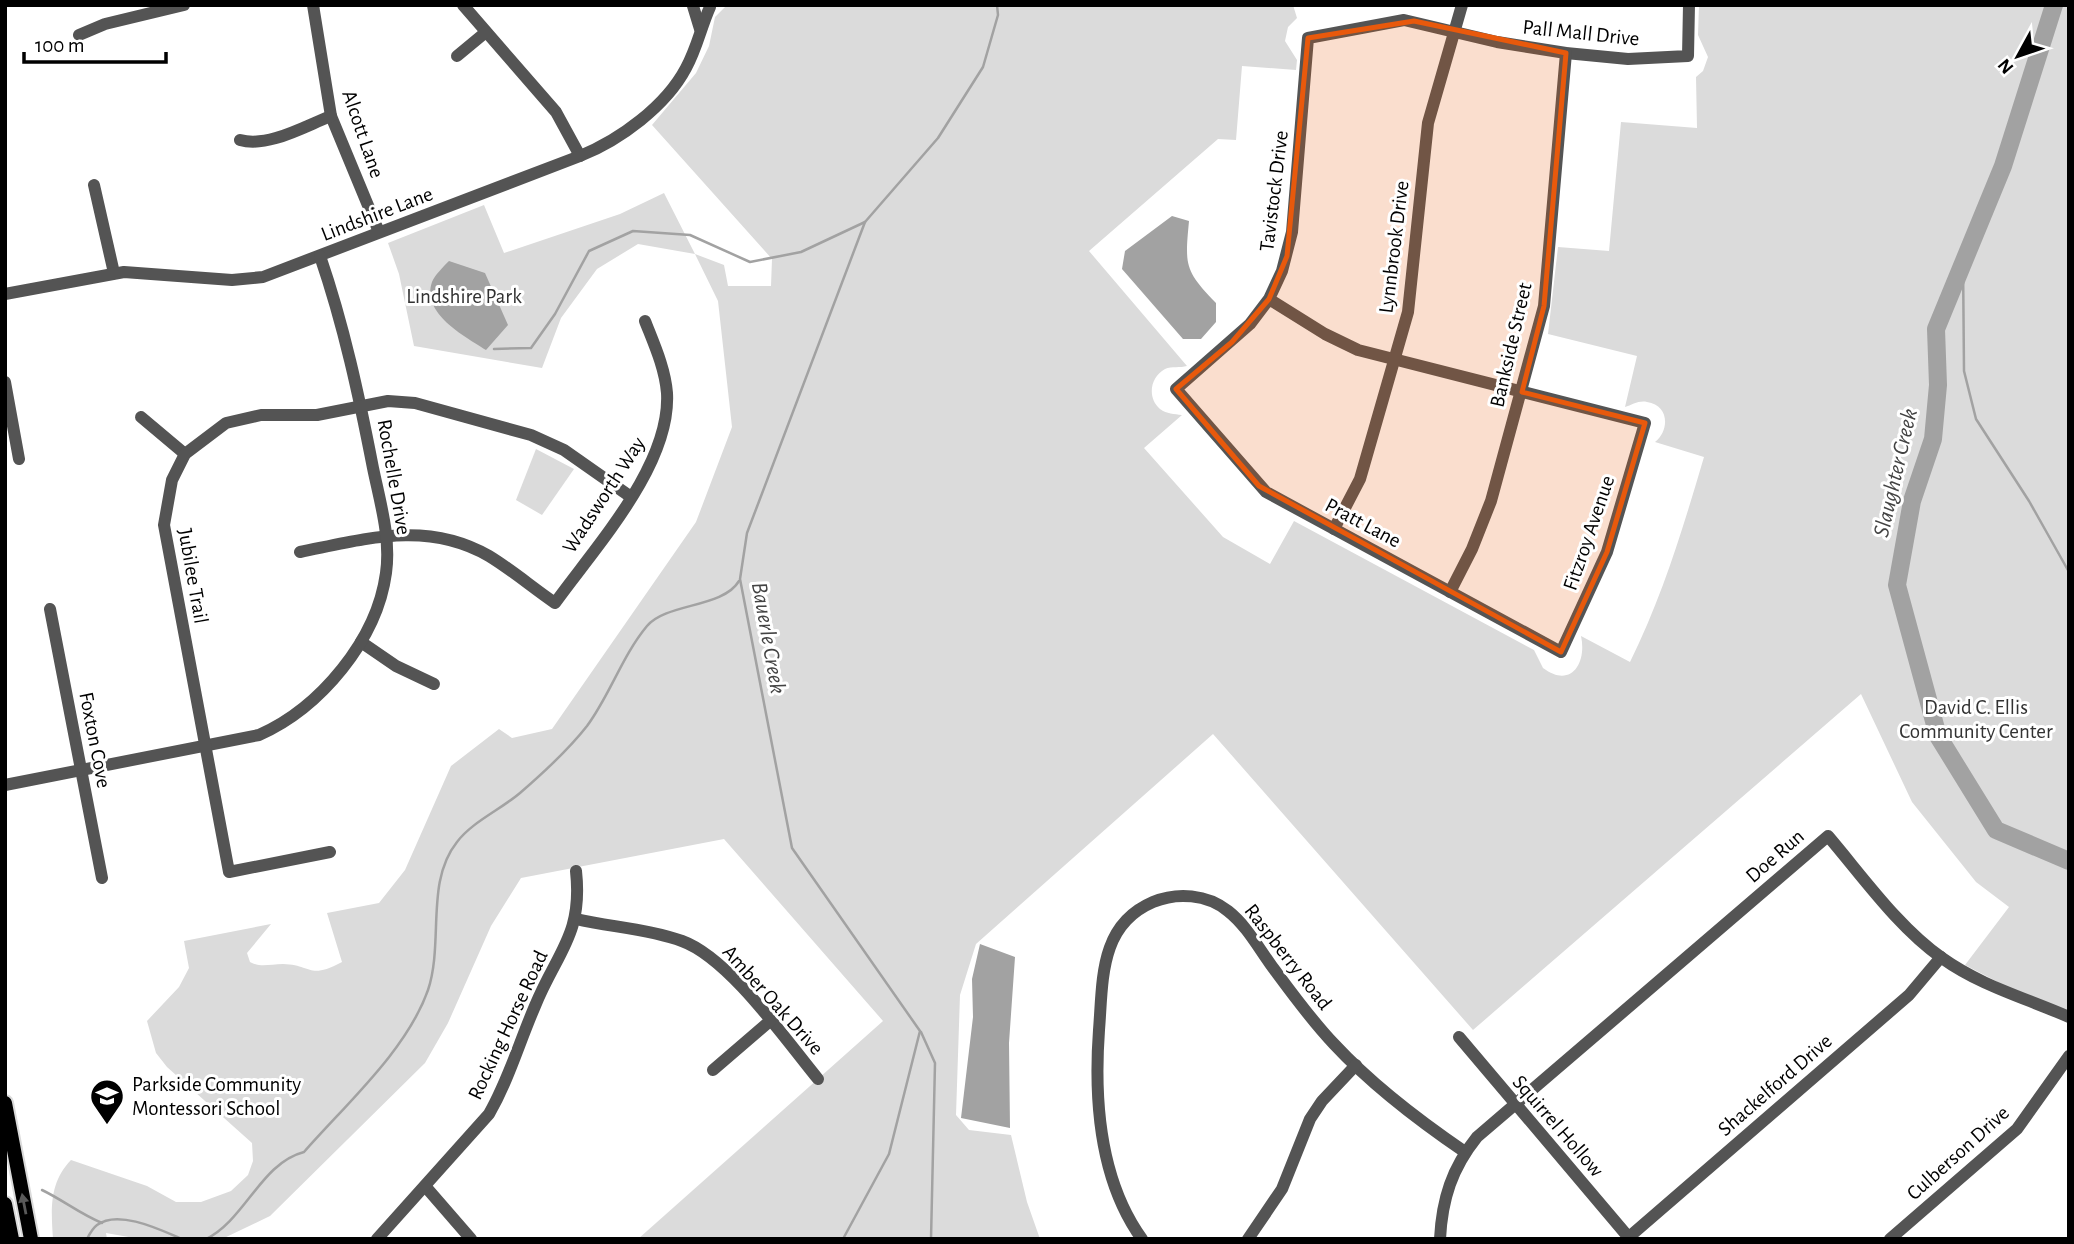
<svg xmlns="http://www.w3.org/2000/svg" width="2074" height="1244" font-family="'Alegreya Sans',sans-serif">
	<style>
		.green { fill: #dbdbdb }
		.water { fill: #a2a2a2 }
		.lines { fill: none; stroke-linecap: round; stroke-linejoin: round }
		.stream { stroke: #a2a2a2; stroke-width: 2.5 }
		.river { stroke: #a2a2a2; stroke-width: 18 }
		.major-casing { stroke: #dbdbdb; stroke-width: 18 }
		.minor { stroke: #545454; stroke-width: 12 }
		.major { stroke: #000; stroke-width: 14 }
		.oneway { fill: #595959 }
		.marked { fill: #e8590c; fill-opacity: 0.2; stroke: #e8590c; stroke-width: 5; stroke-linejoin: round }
		.labels { text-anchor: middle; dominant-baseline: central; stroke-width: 6; stroke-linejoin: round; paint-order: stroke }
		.street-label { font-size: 21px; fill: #000; stroke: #fff }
		.park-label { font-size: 21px; fill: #323232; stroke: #fff }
		.poi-label { font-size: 21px; fill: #000; stroke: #fff; text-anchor: start }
		.water-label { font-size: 23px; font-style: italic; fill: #434343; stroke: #fff }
	</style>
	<rect width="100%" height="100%" fill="#fff"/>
	<g class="green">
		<path d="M727 5H1293L1297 18 1288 27 1285 41 1297 60 1296 70 1242 66 1236 140 1218 139 1089 251 1187 366C1180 368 1172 366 1165 369 1150 377 1147 398 1160 409 1167 414 1174 414 1182 415L1144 448 1223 537 1270 564 1294 521 1534 650 1543 668C1571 689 1587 663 1581 636L1630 662C1663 595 1683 528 1704 457L1655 442C1670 430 1669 405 1647 402 1639 400 1632 405 1625 407L1637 356 1548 334 1558 247 1609 251 1621 122 1697 128 1696 77 1703 71 1708 57 1698 35 1699 5H2069V1019L1965 965 2009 907 1976 882 1912 802 1861 694 1473 1030 1213 734 976 944 960 995 956 1115 969 1130 1011 1135 1027 1202 1040 1239H638L883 1021 724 839 521 878 491 926 448 1023 425 1063 270 1216 222 1239H140L106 1233 107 1239H53C51 1209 49 1183 71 1160L147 1186 176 1202H201L231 1191 248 1175 253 1161 252 1143 167 1067 156 1053 147 1021 179 987 189 968 184 941 271 924 247 953 250 962C261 968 270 964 283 964 313 965 308 980 342 962L327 913 379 903 405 870 451 766 499 729 512 738 552 729 696 522 732 427 718 301 695 254 638 244 597 269 561 318 542 368 414 346 399 274 388 243 484 205 504 253 620 214 664 193 695 254 724 265 728 286H771L772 259 652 125 696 73 709 46 715 17Z"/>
		<polygon points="536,449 574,469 542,515 516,500"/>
	</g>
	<g class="water">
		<path d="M1172 216 1189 221C1185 265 1184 270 1216 303V322L1201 339H1183L1122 269 1125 251Z"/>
		<path d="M449 261 485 273 508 325 486 350C464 336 421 313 432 282 435 275 443 267 449 261Z"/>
		<polygon points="980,944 1015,957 1009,1043 1010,1128 961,1118 973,1017 972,979"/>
	</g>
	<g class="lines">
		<g class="stream">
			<polyline points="1963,259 1964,371 1976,419 2029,501 2069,572"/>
			<polyline points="494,349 531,348 555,314 589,251 633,231 690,235 750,262 801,252 865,222"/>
			<polyline points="921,1032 935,1063 931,1239"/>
			<path d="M42 1190C63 1200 80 1214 102 1223"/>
			<path d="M87 1239C89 1235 93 1228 97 1225 118 1209 161 1230 182 1239"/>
			<path d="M206 1239C245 1220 261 1163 304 1152 346 1104 407 1050 428 990 444 942 425 882 457 842 472 822 500 810 520 793 542 774 569 749 587 726 610 695 622 656 647 626 666 603 723 608 739 581"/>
			<polyline points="843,1239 889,1154 920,1031 792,848 740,579 747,533 865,222 938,138 983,67 998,15 997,5"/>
		</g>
		<polyline class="river" points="2054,5 2003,166 1936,329 1938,385 1933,439 1912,501 1897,585 1938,736 1996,830 2069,861"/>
		<g class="major-casing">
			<g id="major">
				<polyline points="5,1103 31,1239"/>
				<polyline points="5,1204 12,1239"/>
			</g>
		</g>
		<g class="minor">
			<polyline points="313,5 331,116 379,232"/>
			<polyline points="463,5 556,112 580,156"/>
			<polyline points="693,6 700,29"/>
			<polyline points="79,35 105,24 184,5"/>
			<polyline points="457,56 486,32"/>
			<path d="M240 140C268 148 305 126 331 116"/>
			<polyline points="94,185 114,273"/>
			<path d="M5 294 124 272 232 280 263 277 580 156C620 140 666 106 686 68 697 48 701 27 710 7"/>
			<polyline points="1269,299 1325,334 1358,350 1645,423 1607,552 1561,652 1266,492 1176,389 1250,324 1269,299 1282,271 1292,232 1308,38 1404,20 1497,42 1566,53 1628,59 1688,56 1689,5"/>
			<polyline points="5,382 19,459"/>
			<polyline points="141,417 185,454"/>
			<polyline points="1334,529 1360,479 1408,312 1428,123 1462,5"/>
			<path d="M300 552C365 539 427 520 489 556 512 570 533 588 555 603 596 546 671 465 667 393 665 368 654 344 645 321"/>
			<polyline points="1450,592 1472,549 1491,501 1544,306 1566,53"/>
			<polyline points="50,609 102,878"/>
			<polyline points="361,642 396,666 434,684"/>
			<path d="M5 785 259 735C320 708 377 640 386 573 391 538 380 502 373 468 359 396 344 326 320 256"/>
			<polyline points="330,852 229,872 164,525 172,480 185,454 226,423 261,415 317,415 388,401 415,403 531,435 564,450 631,497"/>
			<path d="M576 919C610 927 649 929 682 941 729 958 785 1039 818 1079"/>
			<polyline points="1459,1037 1630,1239"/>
			<polyline points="713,1070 770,1021"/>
			<polyline points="425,1186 471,1239"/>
			<polyline points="1629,1237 1909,995 1941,957"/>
			<path d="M377 1239 489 1114C509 1079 519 1043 535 1006 557 952 583 935 576 871"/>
			<path d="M1142 1239C1100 1181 1094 1099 1099 1030 1103 980 1099 925 1153 902 1177 892 1207 894 1228 911 1246 925 1258 947 1271 965 1291 992 1311 1020 1334 1044 1373 1086 1418 1120 1465 1152"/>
			<polyline points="1248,1239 1282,1189 1310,1119 1322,1101 1356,1065"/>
			<path d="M1440 1239C1442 1199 1452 1168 1477 1137L1828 836C1863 877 1898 927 1942 958 1981 986 2026 998 2069 1017"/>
			<polyline points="1890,1239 2017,1129 2069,1056"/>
		</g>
		<use href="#major" class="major"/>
	</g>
	<defs><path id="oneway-solid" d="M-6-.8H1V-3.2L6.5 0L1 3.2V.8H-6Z" transform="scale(1.75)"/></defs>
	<use class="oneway" href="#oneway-solid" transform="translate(24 1204) rotate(-101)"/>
	<path class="marked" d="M1414 21 1566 53 1544 306 1522 392 1645 423 1607 552 1561 652 1259 486 1176 389 1232 342 1269 299 1287 256 1308 38Z"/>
	<defs>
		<g id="school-pin" transform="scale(1.75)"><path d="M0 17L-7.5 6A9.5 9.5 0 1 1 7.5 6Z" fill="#000" stroke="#fff"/><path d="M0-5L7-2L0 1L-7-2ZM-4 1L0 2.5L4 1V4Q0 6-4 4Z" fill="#fff"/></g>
	</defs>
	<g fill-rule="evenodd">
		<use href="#school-pin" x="107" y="1096"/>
	</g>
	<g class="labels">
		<g class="street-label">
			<text transform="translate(1581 33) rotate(6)">Pall Mall Drive</text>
			<text transform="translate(363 134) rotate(71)">Alcott Lane</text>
			<text transform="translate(1274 191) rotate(-83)">Tavistock Drive</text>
			<text transform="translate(377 214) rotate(-21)">Lindshire Lane</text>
			<text transform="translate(1394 247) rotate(-83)">Lynnbrook Drive</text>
			<text transform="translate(1511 345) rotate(-77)">Bankside Street</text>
			<text transform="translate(394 477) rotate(80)">Rochelle Drive</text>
			<text transform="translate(604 495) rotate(-57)">Wadsworth Way</text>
			<text transform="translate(1363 523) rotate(28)">Pratt Lane</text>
			<text transform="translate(1589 533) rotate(-71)">Fitzroy Avenue</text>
			<text transform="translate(193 576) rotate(80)">Jubilee Trail</text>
			<text transform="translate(95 740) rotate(79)">Foxton Cove</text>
			<text transform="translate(1775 856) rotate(-41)">Doe Run</text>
			<text transform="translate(1288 957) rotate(52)">Raspberry Road</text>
			<text transform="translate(773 1000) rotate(48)">Amber Oak Drive</text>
			<text transform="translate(508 1025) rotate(-65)">Rocking Horse Road</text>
			<text transform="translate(1775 1085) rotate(-41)">Shackelford Drive</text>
			<text transform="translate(1558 1126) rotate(49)">Squirrel Hollow</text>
			<text transform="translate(1958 1153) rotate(-42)">Culberson Drive</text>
		</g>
		<g class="park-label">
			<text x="464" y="296">Lindshire Park</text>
			<text x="1976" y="707">David C. Ellis<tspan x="1976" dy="24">Community Center</tspan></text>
		</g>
		<g class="poi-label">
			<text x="132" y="1084">Parkside Community<tspan x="132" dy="24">Montessori School</tspan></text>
		</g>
		<g class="water-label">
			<text transform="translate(1896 473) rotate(-77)">Slaughter Creek</text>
			<text transform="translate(768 638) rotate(80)">Bauerle Creek</text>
		</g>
	</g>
	<rect width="2074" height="1244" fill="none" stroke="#000000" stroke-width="14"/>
	<g transform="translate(2018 56) rotate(230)" stroke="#ffffff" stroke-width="5" paint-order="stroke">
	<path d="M0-5L12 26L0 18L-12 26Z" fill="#000000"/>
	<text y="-10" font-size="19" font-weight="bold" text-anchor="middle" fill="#000000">N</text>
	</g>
	<path d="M24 52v10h142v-10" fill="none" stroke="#000000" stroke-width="3.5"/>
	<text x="35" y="52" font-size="21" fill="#000000" stroke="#ffffff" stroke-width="5" paint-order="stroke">100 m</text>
</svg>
